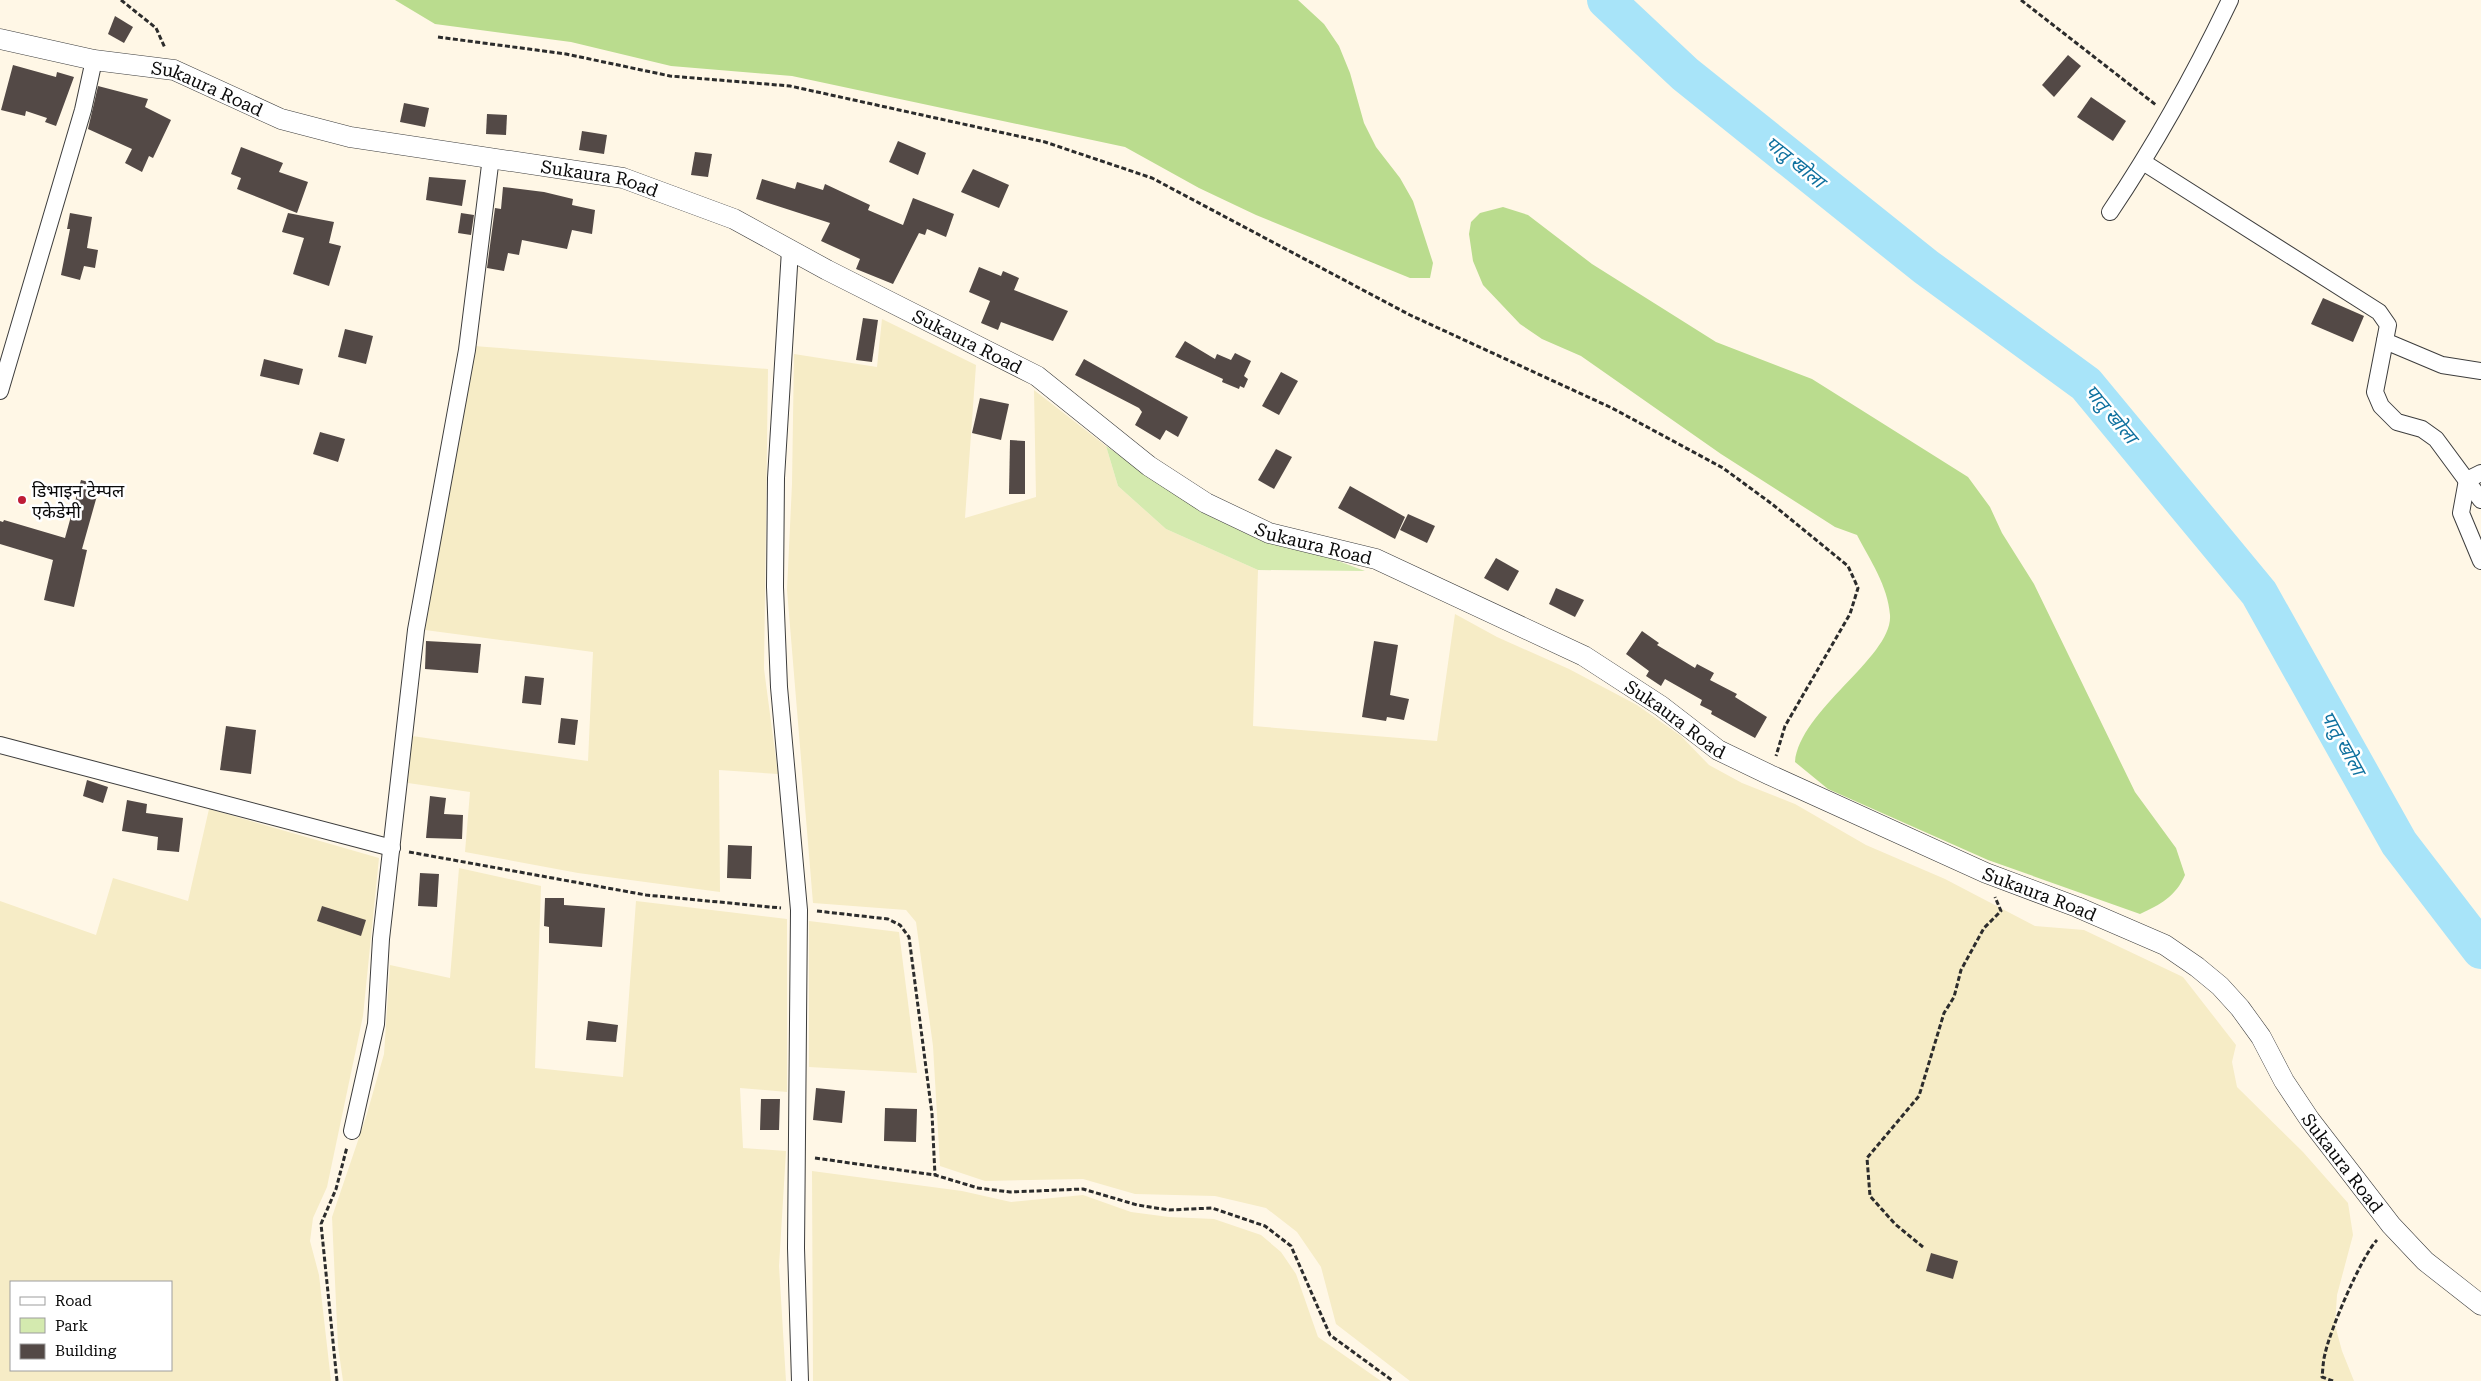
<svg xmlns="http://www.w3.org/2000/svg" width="2481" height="1381" font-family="'Roboto Serif','Noto Sans Devanagari',serif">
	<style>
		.farmland { fill: #f6ecc6; fill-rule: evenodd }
		.green { fill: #d4eaaf }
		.forest { fill: #badc8e }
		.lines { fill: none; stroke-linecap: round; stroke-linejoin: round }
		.river { stroke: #a8e4f9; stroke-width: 38 }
		.building { fill: #534946 }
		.minor-casing { stroke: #3d3d3d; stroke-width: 18 }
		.tertiary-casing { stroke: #3d3d3d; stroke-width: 21 }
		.path { stroke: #2c2c2c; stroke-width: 3; stroke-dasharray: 5 2.5; stroke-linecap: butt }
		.minor { stroke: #fff; stroke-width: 16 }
		.tertiary { stroke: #fff; stroke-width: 20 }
		.poi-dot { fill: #bf1c36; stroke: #fff; stroke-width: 2 }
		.labels { text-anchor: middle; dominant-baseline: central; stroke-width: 5; stroke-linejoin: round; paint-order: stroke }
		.street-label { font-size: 18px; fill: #0a0a0a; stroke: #fff }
		.poi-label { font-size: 18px; fill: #0a0a0a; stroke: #fff; text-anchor: start }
		.water-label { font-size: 19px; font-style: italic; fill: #0f719f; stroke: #fff }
	</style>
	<rect width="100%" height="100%" fill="#fff7e6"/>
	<g class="farmland">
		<polygon points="882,319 976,365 965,518 1036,497 1034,390 1106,446 1118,486 1166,529 1258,570 1253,726 1437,741 1455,614 1497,637 1569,669 1637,705 1681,736 1709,765 1742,783 1795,804 1866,845 1945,879 2035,926 2084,930 2183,977 2236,1045 2232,1062 2237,1087 2303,1152 2348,1203 2353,1235 2337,1295 2335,1325 2342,1351 2354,1381 1410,1381 1336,1324 1321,1267 1297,1232 1266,1208 1215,1196 1135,1194 1083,1179 985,1181 940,1166 933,1046 916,922 906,910 813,903 787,590 792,484 794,354 877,367"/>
		<polygon points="474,346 768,369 764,669 778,774 719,770 720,892 578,873 465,852 470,792 408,783 412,736 588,761 593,652 425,630"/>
		<path d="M209 809 379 858 363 1016 327 1187 313 1218 310 1241 319 1275 331 1381H0V901L96 935 113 878 188 901ZM11 1282H171V1370H11Z"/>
		<polygon points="459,868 541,886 535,1068 623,1077 636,901 787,919 787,1092 740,1088 743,1148 786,1151 779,1266 786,1381 343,1381 338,1346 332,1217 366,1117 384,1054 390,965 450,978"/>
		<polygon points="809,921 899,932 917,1073 809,1067"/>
		<polygon points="812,1171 962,1191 1011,1202 1083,1195 1131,1212 1169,1217 1214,1219 1261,1235 1281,1252 1296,1274 1318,1337 1381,1381 813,1381"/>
	</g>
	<polygon class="green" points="1106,446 1201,512 1264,542 1325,556 1365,571 1258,570 1166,529 1118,486"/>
	<g class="forest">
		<polygon points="395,0 1298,0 1324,24 1339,46 1350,73 1364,123 1376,147 1400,178 1413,201 1433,263 1430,278 1410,278 1256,215 1199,188 1125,147 792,76 671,66 571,42 435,24"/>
		<path d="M1503 207 1528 215 1592 264 1716 342 1812 379 1968 477 1990 507 2002 533 2034 584 2135 792 2176 848 2185 875C2176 896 2160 905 2140 914L1988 860 1828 789 1795 762C1800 709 1893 657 1890 615 1888 586 1870 560 1857 535L1835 527 1721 454 1581 356 1542 339 1520 324 1483 285 1473 261 1469 234 1471 222 1480 213Z"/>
	</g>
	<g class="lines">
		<polyline class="river" points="1606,0 1685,74 1926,267 2086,384 2259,593 2399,843 2481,950"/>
	</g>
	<g class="building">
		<polygon points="115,16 133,27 124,43 108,34"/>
		<polygon points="2068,55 2081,66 2054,97 2042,85"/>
		<polygon points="13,65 56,77 57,72 74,77 56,126 45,122 47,118 26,111 25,116 1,110"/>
		<polygon points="98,86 148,99 145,107 171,120 153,158 149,156 142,172 125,163 132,149 88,129"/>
		<polygon points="2091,97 2126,121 2113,141 2077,117"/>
		<polygon points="404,103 429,108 425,127 400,122"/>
		<polygon points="487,114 507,115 506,135 486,134"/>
		<polygon points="582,131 607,135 604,154 579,150"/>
		<polygon points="898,141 926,153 918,175 889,162"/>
		<polygon points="241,147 283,163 279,172 308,182 297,213 237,189 241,178 231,174"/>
		<polygon points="695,152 712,154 708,177 691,175"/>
		<polygon points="973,169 1009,185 999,208 961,192"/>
		<polygon points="429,177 466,180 462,206 426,200"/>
		<polygon points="762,179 795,189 797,182 823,190 825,184 870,205 868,210 903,225 913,198 954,214 946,237 927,229 925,235 919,233 893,284 856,269 860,259 821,241 830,223 756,199"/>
		<polygon points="503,187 544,192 573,199 572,205 595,210 592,234 572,230 567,249 522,240 519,255 508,253 504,271 487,268 495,208 501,209"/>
		<polygon points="70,213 92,217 87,248 98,250 95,268 84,266 80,280 61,275 70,229 67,229"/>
		<polygon points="288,213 334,222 329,243 341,246 329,286 293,274 304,238 282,232"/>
		<polygon points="461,213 474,215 471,235 458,233"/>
		<polygon points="979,267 1001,276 1003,271 1019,278 1014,290 1068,311 1053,341 1001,322 998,330 981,323 990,301 969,292"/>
		<polygon points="2323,298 2364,316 2353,342 2311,324"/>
		<polygon points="863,318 878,320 872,362 856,360"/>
		<polygon points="345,329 373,336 366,364 338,357"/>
		<polygon points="1185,341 1215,359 1217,354 1231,360 1235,353 1251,361 1244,376 1248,379 1244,388 1240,386 1239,389 1222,382 1223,379 1175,357"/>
		<polygon points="264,359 303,369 299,385 260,376"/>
		<polygon points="1084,359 1188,417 1178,437 1166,430 1160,440 1135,425 1142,412 1139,408 1075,375"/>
		<polygon points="1281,372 1298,381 1279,415 1262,406"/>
		<polygon points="980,398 1009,404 1001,440 972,433"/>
		<polygon points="320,432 345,439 338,462 313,454"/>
		<polygon points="1010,440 1025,441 1025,494 1009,494"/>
		<polygon points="1276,449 1292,457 1274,489 1258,480"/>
		<polygon points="81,480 100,485 82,549 87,550 74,607 44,600 53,560 0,544 0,521 3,522 4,520 65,538"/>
		<polygon points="1350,486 1405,517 1395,539 1338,508"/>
		<polygon points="1408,514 1435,526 1427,543 1400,530"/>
		<polygon points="1496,558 1519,571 1508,591 1484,578"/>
		<polygon points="1556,588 1584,600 1575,617 1549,604"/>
		<polygon points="1642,631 1659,643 1657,645 1695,668 1697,664 1714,673 1710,680 1737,694 1735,697 1767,717 1755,738 1711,714 1712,711 1700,705 1702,700 1665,679 1661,686 1646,676 1649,671 1626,654"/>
		<polygon points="426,641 481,644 478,673 425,669"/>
		<polygon points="1374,641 1398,645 1390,695 1409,699 1404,720 1387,717 1386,721 1362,717"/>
		<polygon points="525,676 544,678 541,705 522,703"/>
		<polygon points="561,718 578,720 575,745 558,743"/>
		<polygon points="226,726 256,730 251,774 220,770"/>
		<polygon points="87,780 108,787 103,803 83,796"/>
		<polygon points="430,796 446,798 444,814 463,815 462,839 426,838"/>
		<polygon points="127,800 147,804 146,813 183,818 179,852 157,850 158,837 122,831"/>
		<polygon points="728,845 752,846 751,879 727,878"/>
		<polygon points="420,873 439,874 437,907 418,906"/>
		<polygon points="545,898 564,898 564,905 605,908 602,947 549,943 549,927 544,926"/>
		<polygon points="322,906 366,920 361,936 317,921"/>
		<polygon points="588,1021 618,1025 616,1042 586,1040"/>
		<polygon points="816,1088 845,1091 842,1123 813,1120"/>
		<polygon points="761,1099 780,1099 779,1130 760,1130"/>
		<polygon points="885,1108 917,1109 916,1142 884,1141"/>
		<polygon points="1931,1253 1958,1261 1953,1279 1926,1271"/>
	</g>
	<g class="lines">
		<g class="minor-casing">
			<g id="minor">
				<polyline points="2143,162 2379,312 2388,325 2375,392 2381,406 2397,422 2422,429 2436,439 2481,500"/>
				<path d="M2110 212C2155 145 2195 73 2230 0"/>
				<polyline points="790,250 776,478 775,587 779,687 799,910 796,1248 800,1381"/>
				<polyline points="2385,341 2442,365 2481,371"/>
				<polyline points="0,391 83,110 94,60"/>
				<polyline points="2481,473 2467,480 2461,513 2481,561"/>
				<polyline points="0,745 392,848"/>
				<polyline points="352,1131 376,1024 381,939 416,630 467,350 491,157"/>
			</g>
		</g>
		<g class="tertiary-casing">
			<g id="tertiary">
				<path id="s1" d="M0 39 94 60 174 70 281 119 350 137 623 178 734 219 827 270 1037 376 1149 466 1206 503 1269 533 1376 559 1584 656 1661 706 1718 750 1770 775 1986 873 2077 907 2165 945 2197 967 2220 986 2240 1008 2261 1037 2284 1081 2310 1120 2391 1225 2425 1261 2481 1305"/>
			</g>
		</g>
		<g class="path">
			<polyline points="121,0 156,28 165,48"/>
			<polyline points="2021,0 2156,105"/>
			<polyline points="438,37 566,54 670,76 790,86 1045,142 1152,178 1410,315 1612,408 1723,468 1772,504 1848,566 1858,588 1850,614 1785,726 1776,756"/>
			<polyline points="409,852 646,895 781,908"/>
			<polyline points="817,911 888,919 900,925 909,937 932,1114 935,1175"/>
			<polyline points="815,1158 935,1175 978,1188 1010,1192 1083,1189 1137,1205 1169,1210 1212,1208 1265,1226 1291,1246 1330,1335 1393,1381"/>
			<polyline points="1923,1247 1895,1224 1870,1196 1867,1158 1919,1096 1944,1013 1954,997 1961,970 1984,928 2001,911 1995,897"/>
			<polyline points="337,1381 321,1224 336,1189 347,1147"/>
			<path d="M2333 1381 2322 1377C2323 1369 2323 1361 2325 1354 2330 1330 2361 1257 2377 1240"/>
		</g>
		<use href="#minor" class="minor"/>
		<use href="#tertiary" class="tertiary"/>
	</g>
	<circle class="poi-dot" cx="22" cy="500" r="5"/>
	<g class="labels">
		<g class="street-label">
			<text stroke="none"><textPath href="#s1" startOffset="214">Sukaura Road</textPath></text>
			<text stroke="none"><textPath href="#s1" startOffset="619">Sukaura Road</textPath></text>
			<text stroke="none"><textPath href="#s1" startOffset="1024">Sukaura Road</textPath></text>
			<text stroke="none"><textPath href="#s1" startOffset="1429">Sukaura Road</textPath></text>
			<text stroke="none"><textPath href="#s1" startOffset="1834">Sukaura Road</textPath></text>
			<text stroke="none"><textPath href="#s1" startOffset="2239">Sukaura Road</textPath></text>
			<text stroke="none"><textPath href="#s1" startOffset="2659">Sukaura Road</textPath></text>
		</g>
		<g class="poi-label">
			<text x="32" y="490">डिभाइन टेम्पल<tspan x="32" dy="21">एकेडेमी</tspan></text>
		</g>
		<g class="water-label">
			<text transform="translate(1795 162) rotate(39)">पातु खोला</text>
			<text transform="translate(2111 414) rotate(50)">पातु खोला</text>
			<text transform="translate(2343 743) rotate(61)">पातु खोला</text>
		</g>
	</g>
	<rect x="10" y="1281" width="162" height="90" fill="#ffffff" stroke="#9d9d9d"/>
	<rect x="20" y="1297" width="25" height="8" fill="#ffffff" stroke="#9d9d9d"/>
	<text x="55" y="1306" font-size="15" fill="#0a0a0a">Road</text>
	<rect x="20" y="1318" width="25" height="15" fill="#d4eaaf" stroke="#9d9d9d"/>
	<text x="55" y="1331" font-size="15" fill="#0a0a0a">Park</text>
	<rect x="20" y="1344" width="25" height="15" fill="#534946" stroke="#9d9d9d"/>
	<text x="55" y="1356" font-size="15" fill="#0a0a0a">Building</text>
</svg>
